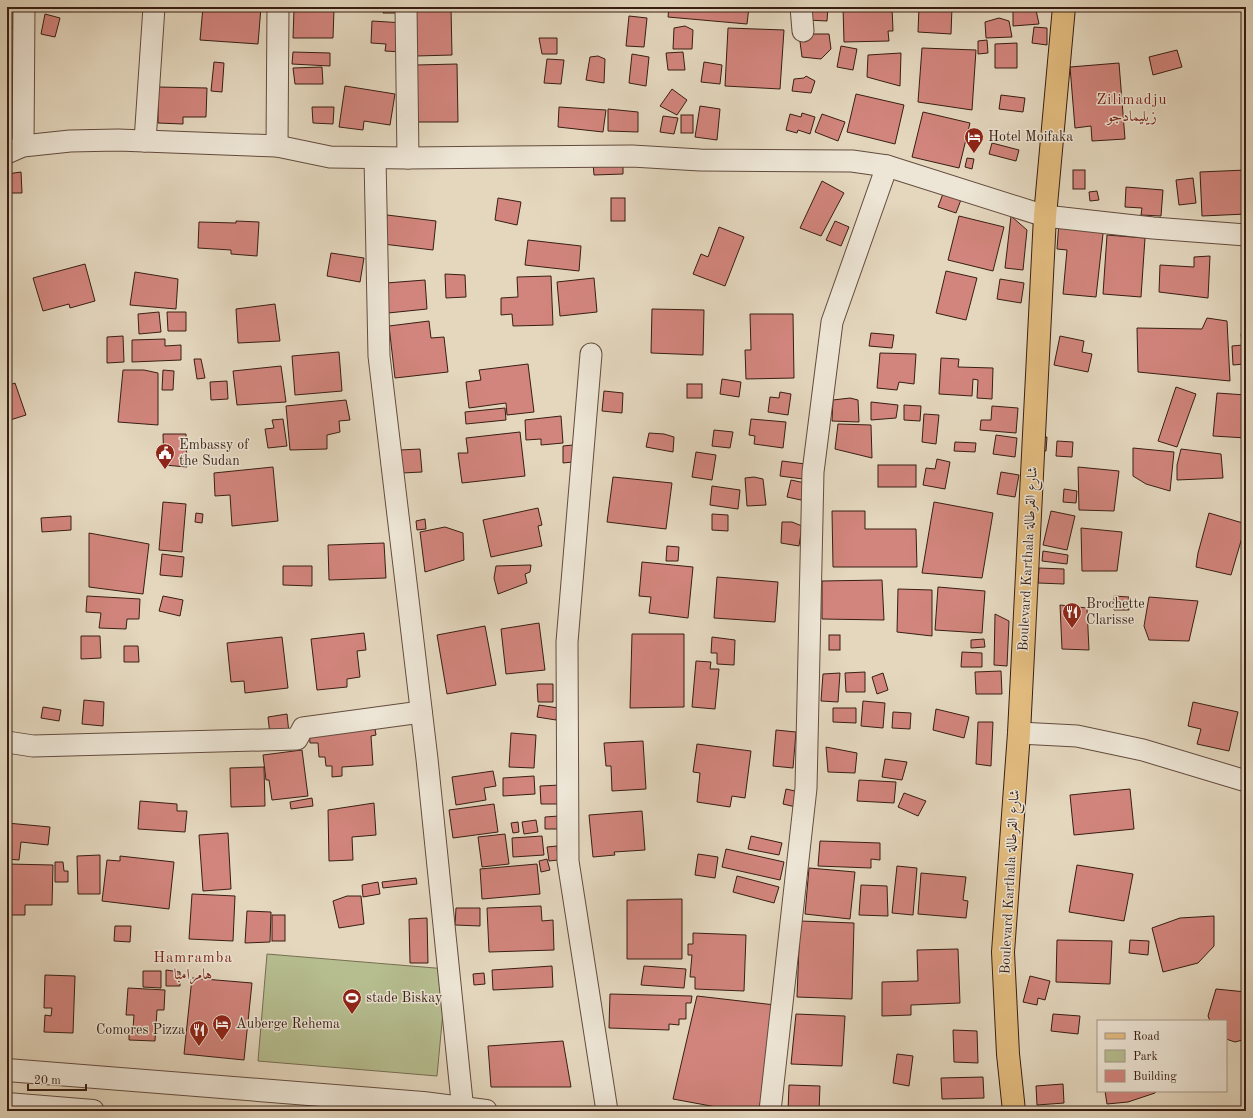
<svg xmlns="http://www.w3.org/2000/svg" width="1253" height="1118" font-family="'Old Standard TT',Amiri,serif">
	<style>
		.green { fill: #b6be90; stroke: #776e52 }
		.building { fill: #d2857d; stroke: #381e13 }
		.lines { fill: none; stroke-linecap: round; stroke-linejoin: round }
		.minor-casing { stroke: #634c3e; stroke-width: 23 }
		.tertiary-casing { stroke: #634c3e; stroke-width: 24 }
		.primary-casing { stroke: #381e13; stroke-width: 24 }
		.minor { stroke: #ede5d5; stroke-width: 21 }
		.tertiary { stroke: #ede5d5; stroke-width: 22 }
		.primary { stroke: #e2bc7f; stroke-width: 22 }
		.labels { text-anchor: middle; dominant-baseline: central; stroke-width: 3; stroke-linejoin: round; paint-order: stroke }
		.poi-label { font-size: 14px; fill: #381e13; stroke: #ede5d5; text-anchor: start }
		.street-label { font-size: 14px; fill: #381e13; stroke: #ede5d5 }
		.neighbourhood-label { font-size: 15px; letter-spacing: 1px; fill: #7a1f14; stroke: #ede5d5 }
	</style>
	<rect width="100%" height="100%" fill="#e4d7be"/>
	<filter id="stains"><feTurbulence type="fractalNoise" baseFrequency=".005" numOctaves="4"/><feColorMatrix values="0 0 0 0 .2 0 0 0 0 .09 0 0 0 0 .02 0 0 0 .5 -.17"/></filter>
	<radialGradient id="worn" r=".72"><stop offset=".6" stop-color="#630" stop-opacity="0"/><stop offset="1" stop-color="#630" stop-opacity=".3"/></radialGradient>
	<polygon class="green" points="267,954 447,969 437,1076 258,1061"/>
	<g class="building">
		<polygon points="7,7 16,7 15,29 7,28"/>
		<polygon points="203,7 261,7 258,44 200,40"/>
		<rect x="362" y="7" width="17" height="3"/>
		<polygon points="384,7 400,7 400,13 383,13"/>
		<polygon points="415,7 451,7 452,55 416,56"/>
		<rect x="534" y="7" width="25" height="3"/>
		<polygon points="576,7 594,7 593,11 576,9"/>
		<polygon points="669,7 749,7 747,24 668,17"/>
		<polygon points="808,7 828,7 827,21 807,20"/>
		<polygon points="843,7 892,7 893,31 888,31 889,41 844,42"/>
		<polygon points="919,7 952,7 951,34 918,32"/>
		<polygon points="1080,7 1122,7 1122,10"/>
		<polygon points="294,9 334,9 333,38 293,38"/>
		<polygon points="1013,9 1036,10 1039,24 1013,26"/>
		<polygon points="45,14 60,18 55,37 41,34"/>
		<polygon points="629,16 647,18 644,47 626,46"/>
		<polygon points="999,18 1009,21 1012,37 986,38 985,22"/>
		<polygon points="372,21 404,23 402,52 385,51 386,44 371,43"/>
		<polygon points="685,26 693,30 692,49 673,49 674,28"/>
		<polygon points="1034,27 1047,28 1047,45 1032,43"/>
		<polygon points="728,28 784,30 780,89 725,86"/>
		<polygon points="799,34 829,34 831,49 821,59 802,57"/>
		<polygon points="539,38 557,38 557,54 542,54"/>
		<polygon points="987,40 988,53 978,54 978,41"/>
		<polygon points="1017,43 1017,68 995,68 995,44"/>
		<polygon points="841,46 857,49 853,70 837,67"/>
		<polygon points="922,48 976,50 972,110 918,102"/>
		<polygon points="1177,50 1182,67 1153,75 1149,57"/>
		<polygon points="293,52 330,53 330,66 292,64"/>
		<polygon points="683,52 685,70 668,70 666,53"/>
		<polygon points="901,53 900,86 867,77 868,55"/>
		<polygon points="632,54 649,57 646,86 629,83"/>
		<polygon points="598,56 605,59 604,83 586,80 590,57"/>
		<polygon points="547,59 564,60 561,84 544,83"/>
		<polygon points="214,62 224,63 222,92 211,91"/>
		<polygon points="704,62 722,65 720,84 701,82"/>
		<polygon points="1119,63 1125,139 1092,141 1091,126 1075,128 1070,67"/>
		<polygon points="457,64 458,122 417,122 416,65"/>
		<polygon points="322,67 323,84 295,84 293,68"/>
		<polygon points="806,76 815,81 811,93 792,91 794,79 804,78"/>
		<polygon points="345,86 395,94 390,125 364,121 363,130 339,127"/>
		<polygon points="158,87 207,88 206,117 183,117 183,124 158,123"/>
		<polygon points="672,89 687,100 677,115 660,106"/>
		<polygon points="856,94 904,105 895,144 847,132"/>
		<polygon points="1001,95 1025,98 1023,112 999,109"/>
		<polygon points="700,106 720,109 717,140 695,137"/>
		<polygon points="312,107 334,107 333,124 313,123"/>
		<polygon points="559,107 606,110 603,132 558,127"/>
		<polygon points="608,109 638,112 638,132 608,131"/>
		<polygon points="923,112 970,123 959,168 912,157"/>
		<polygon points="802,113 815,117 810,134 798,130 797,133 786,130 790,114 801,117"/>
		<polygon points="822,114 845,122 838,141 815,132"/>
		<rect x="681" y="115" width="12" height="18"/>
		<polygon points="663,116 678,118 674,134 660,132"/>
		<polygon points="992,143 1019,150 1016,161 989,154"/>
		<polygon points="967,158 974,159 972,169 965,167"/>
		<polygon points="623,162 623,174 594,175 593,163"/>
		<rect x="1073" y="170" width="12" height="19"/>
		<polygon points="1246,170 1246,214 1202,216 1200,172"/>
		<polygon points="21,172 22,193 7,193 7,174"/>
		<polygon points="1193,178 1196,203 1179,205 1176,180"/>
		<polygon points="822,181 844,193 821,236 800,228"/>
		<polygon points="1126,187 1163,190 1161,216 1141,215 1142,208 1125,207"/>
		<polygon points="944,191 962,197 956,213 938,207"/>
		<polygon points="1097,191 1099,200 1090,201 1089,192"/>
		<polygon points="498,198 521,202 517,225 495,220"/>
		<rect x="611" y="198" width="14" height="23"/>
		<polygon points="387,215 436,221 433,250 383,244"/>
		<polygon points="959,216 1004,227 993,271 948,260"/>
		<polygon points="1011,216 1027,230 1023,270 1005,268"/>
		<polygon points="236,221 259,222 257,256 231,254 231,250 198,248 199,222 236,223"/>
		<polygon points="835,221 849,227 841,246 826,240"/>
		<polygon points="1059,222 1104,225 1096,297 1063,294 1067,250 1057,249"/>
		<polygon points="719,227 744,237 725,286 693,274 701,254 708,257"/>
		<polygon points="1107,235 1145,238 1141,297 1103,294"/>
		<polygon points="528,240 581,246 579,271 525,265"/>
		<polygon points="331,253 364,258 360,282 327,276"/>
		<polygon points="1210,256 1208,298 1159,292 1160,265 1194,267 1194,257"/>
		<polygon points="85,264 95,301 70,308 69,304 43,311 33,278"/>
		<polygon points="946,271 977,278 966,320 936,313"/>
		<polygon points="135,272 178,279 176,309 130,305"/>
		<polygon points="445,274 465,275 466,297 446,298"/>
		<polygon points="551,276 553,325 513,326 512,314 501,315 501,298 518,297 517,277"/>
		<polygon points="594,278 597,312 560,316 557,282"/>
		<polygon points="1000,279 1024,283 1021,303 997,299"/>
		<polygon points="425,280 427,309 388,313 386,283"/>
		<polygon points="275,304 280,341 238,343 236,309"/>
		<polygon points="652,309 704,310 703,355 651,353"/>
		<polygon points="159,312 161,332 139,334 138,314"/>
		<polygon points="167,312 186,312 186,331 168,331"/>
		<polygon points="750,314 793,314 794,378 746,379 745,350 751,350"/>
		<polygon points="1207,318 1227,321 1230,381 1138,372 1137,328 1202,329"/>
		<polygon points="429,321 431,338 444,337 448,372 395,378 389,326"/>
		<polygon points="871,333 894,335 892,348 869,346"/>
		<polygon points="1246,333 1246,342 1242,342 1241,334"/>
		<polygon points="123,336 124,362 107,363 107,337"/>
		<polygon points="1060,336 1084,341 1082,352 1092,354 1088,372 1054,365"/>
		<polygon points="165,339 165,346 181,345 181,360 132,362 132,340"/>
		<polygon points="1243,345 1244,364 1233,365 1232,346"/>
		<polygon points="339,352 342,391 295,395 292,356"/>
		<polygon points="880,353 916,354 914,384 899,382 897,390 877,388"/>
		<polygon points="941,358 959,359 958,367 993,368 992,399 977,398 978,380 973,379 972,396 939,394"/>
		<polygon points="194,359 201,359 205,378 197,379"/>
		<polygon points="528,364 534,412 507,415 506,403 469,408 466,382 481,380 479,370"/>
		<polygon points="281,366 286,402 237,405 233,371"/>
		<polygon points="123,370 144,370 158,373 158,425 118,422"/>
		<polygon points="163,370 174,371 173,390 162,390"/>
		<polygon points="722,379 741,382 739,397 720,394"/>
		<polygon points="227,381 228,399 211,400 210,382"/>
		<polygon points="15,383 26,415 7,421 7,386"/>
		<rect x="687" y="384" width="15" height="14"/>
		<polygon points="1176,387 1196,394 1177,447 1158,441"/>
		<polygon points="604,391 623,393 622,413 602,411"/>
		<polygon points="780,392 791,394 788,415 768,412 770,397 779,398"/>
		<polygon points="1217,393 1246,395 1246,438 1213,436"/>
		<polygon points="850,398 858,400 859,422 832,421 833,400"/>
		<polygon points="346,400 350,420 339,421 340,432 327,435 327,449 290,450 286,406"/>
		<polygon points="871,402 898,405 896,418 871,420"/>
		<polygon points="904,405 921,406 920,421 904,420"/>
		<polygon points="992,406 1018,408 1016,433 980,430 981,420 991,420"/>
		<polygon points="505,408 506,420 466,424 465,412"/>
		<polygon points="924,414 939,415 936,444 922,442"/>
		<polygon points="561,416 563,443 541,445 541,439 526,440 525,420"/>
		<polygon points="283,419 287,446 268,448 265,429 274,428 272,420"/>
		<polygon points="751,419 786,422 783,448 754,444 755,436 749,435"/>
		<polygon points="838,424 871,425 872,458 835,449"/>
		<polygon points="714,430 733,432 730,448 712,446"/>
		<polygon points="520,432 525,476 462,483 458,453 468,453 466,438"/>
		<polygon points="649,433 664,434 674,437 673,452 646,447"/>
		<polygon points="163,434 186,434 187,467 164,465"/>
		<polygon points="996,435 1017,438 1015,457 993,454"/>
		<polygon points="1042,437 1047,437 1046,451 1041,451"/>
		<polygon points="1057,441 1073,442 1072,457 1056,456"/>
		<polygon points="955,442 976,443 975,452 954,451"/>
		<polygon points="573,445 573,462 563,463 563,446"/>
		<polygon points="1133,448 1174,452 1170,491 1146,484 1133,476"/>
		<polygon points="420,449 422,472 402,473 400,450"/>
		<polygon points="1181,449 1221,454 1223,478 1177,480 1177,465"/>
		<polygon points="696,452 716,455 712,480 692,477"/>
		<polygon points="937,459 950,462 945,489 923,485 926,468 935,469"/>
		<polygon points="782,461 813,465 811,480 780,476"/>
		<rect x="878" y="465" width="38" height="22"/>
		<polygon points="273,467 278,521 232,526 230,495 215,496 214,473"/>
		<polygon points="1078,467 1119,471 1114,511 1079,510"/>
		<polygon points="1001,472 1019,475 1015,497 997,494"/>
		<polygon points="613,477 672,483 666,529 607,522"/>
		<polygon points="754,477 763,479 766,505 747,506 745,478"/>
		<polygon points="791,480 805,483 801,500 787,497"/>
		<polygon points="712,486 740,490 738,509 710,505"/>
		<polygon points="1064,489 1077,491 1076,503 1063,502"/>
		<polygon points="163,502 186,504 182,552 159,550"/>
		<polygon points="934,502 993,513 982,578 922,573"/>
		<polygon points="538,508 542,525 538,526 542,546 491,557 483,520"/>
		<polygon points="832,511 865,511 865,529 916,529 917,567 833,567"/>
		<polygon points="1051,511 1075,516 1067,550 1043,545"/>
		<polygon points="196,513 203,514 202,523 195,522"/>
		<polygon points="1209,513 1246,524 1231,575 1196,567 1198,553"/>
		<polygon points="712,514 728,515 728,531 712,530"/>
		<polygon points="71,516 71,530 42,532 41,518"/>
		<polygon points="425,519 426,529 417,530 416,521"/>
		<polygon points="782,522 792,522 802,526 799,546 781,543"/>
		<polygon points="445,527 463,533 464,560 425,572 420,532"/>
		<polygon points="1081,528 1122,532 1117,571 1082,571"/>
		<polygon points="89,533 149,544 143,594 89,587"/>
		<polygon points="384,543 386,578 329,580 328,545"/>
		<polygon points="667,546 679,547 678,561 666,561"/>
		<polygon points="1043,551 1068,555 1067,564 1042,561"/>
		<polygon points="162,554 184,557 182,577 160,575"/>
		<polygon points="642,562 693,567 688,618 649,613 651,597 639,596"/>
		<polygon points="531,565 530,572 525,574 527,583 498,594 494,578 496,566"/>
		<polygon points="283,566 312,566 312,586 283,585"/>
		<polygon points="1039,568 1064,569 1064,584 1038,583"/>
		<polygon points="717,577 778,582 775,622 714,618"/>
		<polygon points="882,580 884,620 822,619 822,581"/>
		<polygon points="938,587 985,591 982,633 935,630"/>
		<polygon points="898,589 932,590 932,636 897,632"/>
		<polygon points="87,596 140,599 139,619 127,619 126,629 99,628 101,613 86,612"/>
		<polygon points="163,596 183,600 180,616 159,611"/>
		<polygon points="1114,596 1129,597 1129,610 1114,610"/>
		<polygon points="1149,597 1198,601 1189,641 1149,640 1144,626"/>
		<polygon points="1060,605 1087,608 1089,650 1062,649"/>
		<polygon points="995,614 1009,621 1007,666 994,665"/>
		<polygon points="539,623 545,670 506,674 501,629"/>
		<polygon points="485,626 496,685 447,694 437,635"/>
		<polygon points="364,633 366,650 357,651 360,677 347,679 347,687 317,690 311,639"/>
		<polygon points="632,634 684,634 684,707 630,708"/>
		<rect x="829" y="635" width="11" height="15"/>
		<polygon points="81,636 100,636 101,658 81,659"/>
		<polygon points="282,637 288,688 245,693 244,681 231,682 227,643"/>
		<polygon points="712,637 735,640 734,665 717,664 717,653 711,653"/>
		<polygon points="984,639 985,647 971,648 971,640"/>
		<polygon points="124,646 138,646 139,662 124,662"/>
		<polygon points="962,652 982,653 982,667 961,667"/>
		<polygon points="696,661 711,662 710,669 719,669 715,709 692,707"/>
		<polygon points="1001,671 1002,694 976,694 975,672"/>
		<polygon points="865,672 865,692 846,692 845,673"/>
		<polygon points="840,673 838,702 821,701 823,674"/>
		<polygon points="883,673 888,690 877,694 872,677"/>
		<polygon points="537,684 553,684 553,702 538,702"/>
		<polygon points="84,700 104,702 103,726 82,724"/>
		<polygon points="863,701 885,703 883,728 861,726"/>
		<polygon points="1193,702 1238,712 1229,751 1197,744 1201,729 1188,726"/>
		<polygon points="539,705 558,708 556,720 537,717"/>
		<polygon points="43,707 61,710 59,721 41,718"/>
		<polygon points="833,708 856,708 856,723 833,722"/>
		<polygon points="936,709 969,717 964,738 933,730"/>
		<polygon points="893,712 911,713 910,729 892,728"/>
		<polygon points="287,714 289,733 270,735 268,717"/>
		<polygon points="978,722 993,722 991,766 976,764"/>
		<polygon points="309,729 375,729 376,735 371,736 373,765 342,767 342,776 332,777 332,766 326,766 325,757 319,757 318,743 310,743"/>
		<polygon points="776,730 796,732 793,768 773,766"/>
		<polygon points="511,733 536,735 534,768 509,767"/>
		<polygon points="643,741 646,789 612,791 611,766 606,766 604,743"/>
		<polygon points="697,744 751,751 745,798 732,796 730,807 697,802 700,773 693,772"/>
		<polygon points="826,747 857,753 855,773 828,772"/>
		<polygon points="302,750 308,796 272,800 269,780 266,780 263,755"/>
		<polygon points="885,759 907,762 902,780 882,777"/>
		<polygon points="264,767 265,806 231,807 230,768"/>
		<polygon points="493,771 496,786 484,788 486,800 456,805 452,777"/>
		<polygon points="534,776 535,794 503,796 503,778"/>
		<polygon points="859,780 896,782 894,803 857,801"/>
		<polygon points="560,785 560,804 541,804 540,786"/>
		<polygon points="786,789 804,793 800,808 783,804"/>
		<polygon points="1130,789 1134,829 1074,835 1070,795"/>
		<polygon points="904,793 926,801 918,816 898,807"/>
		<polygon points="312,798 313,806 291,809 290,802"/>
		<polygon points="140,801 177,804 177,811 187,811 185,832 138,829"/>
		<polygon points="374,803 376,835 352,837 353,860 329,861 328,810"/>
		<polygon points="494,804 498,832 453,838 449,810"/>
		<polygon points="642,811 645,850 614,852 615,855 593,857 589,815"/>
		<polygon points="559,816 559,829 545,829 545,817"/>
		<polygon points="536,820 538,832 524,834 522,822"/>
		<polygon points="518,822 519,832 513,833 511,823"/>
		<polygon points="7,823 50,827 48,845 21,842 19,860 7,859"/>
		<polygon points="228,833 231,889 203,891 199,835"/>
		<polygon points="505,834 509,864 482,867 478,837"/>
		<polygon points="542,836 544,855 513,857 512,838"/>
		<polygon points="751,836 782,843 779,855 748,849"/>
		<polygon points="820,841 880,843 880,860 871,859 871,868 818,866"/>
		<polygon points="557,846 558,860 549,861 547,847"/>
		<polygon points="726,849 784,862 780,880 722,867"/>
		<polygon points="698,854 718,857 715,878 695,875"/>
		<polygon points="100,855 100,894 78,894 77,856"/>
		<polygon points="120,856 174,862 169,909 102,901 107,860 120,861"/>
		<polygon points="547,859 550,870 541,872 539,861"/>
		<polygon points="55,862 63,862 64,871 68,871 68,882 55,882"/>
		<polygon points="7,864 53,865 52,905 25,905 25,915 7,915"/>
		<polygon points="537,864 540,894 482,899 480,869"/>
		<polygon points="1077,865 1133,874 1124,921 1069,912"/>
		<polygon points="897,866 917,868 913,915 892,913"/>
		<polygon points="809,868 855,872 850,919 805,914"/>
		<polygon points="921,873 966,877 963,900 968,901 966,918 918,914"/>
		<polygon points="737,876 779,887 774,903 733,892"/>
		<polygon points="416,878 417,884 383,888 382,882"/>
		<polygon points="378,882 380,894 363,897 362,885"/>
		<polygon points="861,885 887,886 888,916 859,915"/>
		<polygon points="192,894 235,896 233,941 189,939"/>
		<polygon points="347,896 361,896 364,924 339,928 333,901"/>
		<polygon points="682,899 682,959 627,959 627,900"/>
		<polygon points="541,906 542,921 553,920 554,950 489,952 487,908"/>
		<polygon points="456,908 480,908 480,926 455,925"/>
		<polygon points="247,911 271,912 270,942 245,943"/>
		<rect x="272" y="915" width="13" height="26"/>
		<polygon points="1214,916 1214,946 1198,963 1163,972 1152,928 1180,918"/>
		<polygon points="427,918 428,963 410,963 409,919"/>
		<polygon points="800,921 854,923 852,999 797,997"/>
		<polygon points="115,926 131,926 130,942 114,941"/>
		<polygon points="693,933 746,935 744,991 695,989 695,977 690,977 692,955 688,955 688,944 693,944"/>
		<polygon points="1057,940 1112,941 1110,984 1056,982"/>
		<polygon points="1130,940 1149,941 1148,955 1129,953"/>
		<polygon points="958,949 960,1003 911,1005 911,1015 882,1016 882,982 918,981 917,950"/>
		<polygon points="552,966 553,987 493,990 492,970"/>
		<polygon points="644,966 686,969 684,988 641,985"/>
		<polygon points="166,970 180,972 180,986 166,986"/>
		<polygon points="143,971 161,971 161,988 143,987"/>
		<polygon points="484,973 485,984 474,985 473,974"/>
		<polygon points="45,975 75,976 73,1033 44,1032 45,1015 51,1016 52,1008 44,1008"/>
		<polygon points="1030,976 1050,981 1045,1000 1038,998 1037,1005 1023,1002"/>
		<polygon points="192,978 252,983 244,1060 184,1054"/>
		<polygon points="128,988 165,990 164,1010 157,1010 155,1041 129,1040 129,1029 133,1029 134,1015 126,1015"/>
		<polygon points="1216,989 1246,992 1246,1039 1235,1042 1226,1039 1226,1021 1210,1021 1208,1016"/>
		<polygon points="610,994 692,996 691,1003 686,1003 686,1019 679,1019 679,1025 669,1024 669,1030 609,1028"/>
		<polygon points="697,996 775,1005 759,1111 738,1111 673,1099"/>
		<polygon points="796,1014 845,1016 842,1066 791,1064"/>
		<polygon points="1053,1014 1080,1016 1078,1034 1051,1031"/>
		<polygon points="953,1030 977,1031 978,1063 954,1062"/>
		<polygon points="563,1041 571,1087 491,1087 488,1046"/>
		<polygon points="897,1054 913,1056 909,1086 893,1083"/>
		<polygon points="983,1077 984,1098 942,1099 941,1078"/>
		<polygon points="1063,1084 1064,1103 1037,1105 1036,1086"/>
		<polygon points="789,1085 820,1086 819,1111 788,1111"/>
		<polygon points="1105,1091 1156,1091 1155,1093 1128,1102 1107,1104"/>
	</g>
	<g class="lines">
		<g class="minor-casing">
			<g id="minor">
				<polyline points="406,7 408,158"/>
				<polyline points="801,7 803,31"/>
				<polyline points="145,141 154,7"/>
				<polyline points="23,146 24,7"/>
				<polyline points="277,146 278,7"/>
				<polyline points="7,153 23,146 70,141 118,140 277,146 330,157 408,158 632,156 700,160 852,161 887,166 1045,216 1153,228 1246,235"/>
				<polyline points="375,158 379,356 427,759 463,1111"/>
				<polyline points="591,354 567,642 568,861 607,1111"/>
				<polyline points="1019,733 1077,736 1143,750 1246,781"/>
				<polyline points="7,742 33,746 297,739 303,728 421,712"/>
				<polyline points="770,1111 806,788 813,472 832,322 887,166"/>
			</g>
		</g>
		<g class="tertiary-casing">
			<g id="tertiary">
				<polyline points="7,1070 423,1103 486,1111"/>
				<polyline points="7,1104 93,1111"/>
			</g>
		</g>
		<g class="primary-casing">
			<polyline id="primary" points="1014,1111 1008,1054 1003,952 1019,733 1045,216 1064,7"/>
		</g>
		<use href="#minor" class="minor"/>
		<use href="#tertiary" class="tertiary"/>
		<use href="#primary" class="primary"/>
	</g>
	<defs>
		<g id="hotel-pin" transform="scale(1)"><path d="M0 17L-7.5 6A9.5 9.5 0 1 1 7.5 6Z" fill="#8f2418" stroke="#ede5d5"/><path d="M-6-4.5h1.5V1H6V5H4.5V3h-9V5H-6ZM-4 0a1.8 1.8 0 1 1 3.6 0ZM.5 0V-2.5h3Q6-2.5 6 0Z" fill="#fff"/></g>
		<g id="civic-pin" transform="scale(1)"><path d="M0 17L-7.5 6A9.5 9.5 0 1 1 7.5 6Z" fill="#8f2418" stroke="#ede5d5"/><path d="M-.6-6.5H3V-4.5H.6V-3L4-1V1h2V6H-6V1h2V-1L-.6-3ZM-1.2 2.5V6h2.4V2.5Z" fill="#fff"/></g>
		<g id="restaurant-pin" transform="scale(1)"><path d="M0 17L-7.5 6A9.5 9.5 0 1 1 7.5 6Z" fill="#8f2418" stroke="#ede5d5"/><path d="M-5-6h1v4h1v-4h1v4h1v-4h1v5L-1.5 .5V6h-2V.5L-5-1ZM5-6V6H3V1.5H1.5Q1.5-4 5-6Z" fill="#fff"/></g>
		<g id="stadium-pin" transform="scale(1)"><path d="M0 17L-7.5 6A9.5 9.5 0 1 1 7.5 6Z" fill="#8f2418" stroke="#ede5d5"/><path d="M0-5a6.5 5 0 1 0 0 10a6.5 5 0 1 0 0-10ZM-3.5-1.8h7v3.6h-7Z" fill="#fff"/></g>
	</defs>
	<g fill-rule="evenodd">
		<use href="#hotel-pin" x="974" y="137"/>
		<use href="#civic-pin" x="165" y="453"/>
		<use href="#restaurant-pin" x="1072" y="612"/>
		<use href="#stadium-pin" x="352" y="998"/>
		<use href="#hotel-pin" x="222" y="1024"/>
		<use href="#restaurant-pin" x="199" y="1030"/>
	</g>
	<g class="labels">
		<g class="poi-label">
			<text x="988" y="137">Hotel Moifaka</text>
			<text x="179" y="445">Embassy of<tspan x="179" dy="16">the Sudan</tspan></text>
			<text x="1086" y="604">Brochette<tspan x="1086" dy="16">Clarisse</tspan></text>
			<text x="366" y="998">stade Biskay</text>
			<text x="236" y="1024">Auberge Rehema</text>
			<text x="185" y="1030" text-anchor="end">Comores Pizza</text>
		</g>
		<g class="street-label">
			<text transform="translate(1028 559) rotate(-87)">Boulevard Karthala شارع القرطالة</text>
			<text transform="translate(1010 882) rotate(-87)">Boulevard Karthala شارع القرطالة</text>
		</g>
		<g class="neighbourhood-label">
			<text x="1132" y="100">Zilimadju<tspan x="1132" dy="17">زيليمادجو</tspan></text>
			<text x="193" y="958">Hamramba<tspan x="193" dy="17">هامرامبا</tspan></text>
		</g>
	</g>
	<rect width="1253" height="1118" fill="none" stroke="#e4d7be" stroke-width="24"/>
	<rect x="8" y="8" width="1237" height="1102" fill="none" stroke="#381e13" stroke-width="2"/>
	<rect x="12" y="12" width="1229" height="1094" fill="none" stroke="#381e13"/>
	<rect x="1097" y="1020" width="130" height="72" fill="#ede5d5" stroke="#a59587"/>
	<rect x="1105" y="1033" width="20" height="6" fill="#e2bc7f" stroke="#a59587"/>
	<text x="1133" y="1040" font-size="12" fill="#381e13">Road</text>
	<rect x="1105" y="1050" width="20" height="12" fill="#b6be90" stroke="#a59587"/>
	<text x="1133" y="1060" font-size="12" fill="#381e13">Park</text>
	<rect x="1105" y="1070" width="20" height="12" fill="#d2857d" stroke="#a59587"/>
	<text x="1133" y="1080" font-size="12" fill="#381e13">Building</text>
	<path d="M28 1084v6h58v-6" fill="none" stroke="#381e13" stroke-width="2"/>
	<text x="34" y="1084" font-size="12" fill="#381e13" stroke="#ede5d5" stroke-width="3" paint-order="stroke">20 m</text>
	<rect width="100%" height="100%" filter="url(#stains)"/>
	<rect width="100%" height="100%" fill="url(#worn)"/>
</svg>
